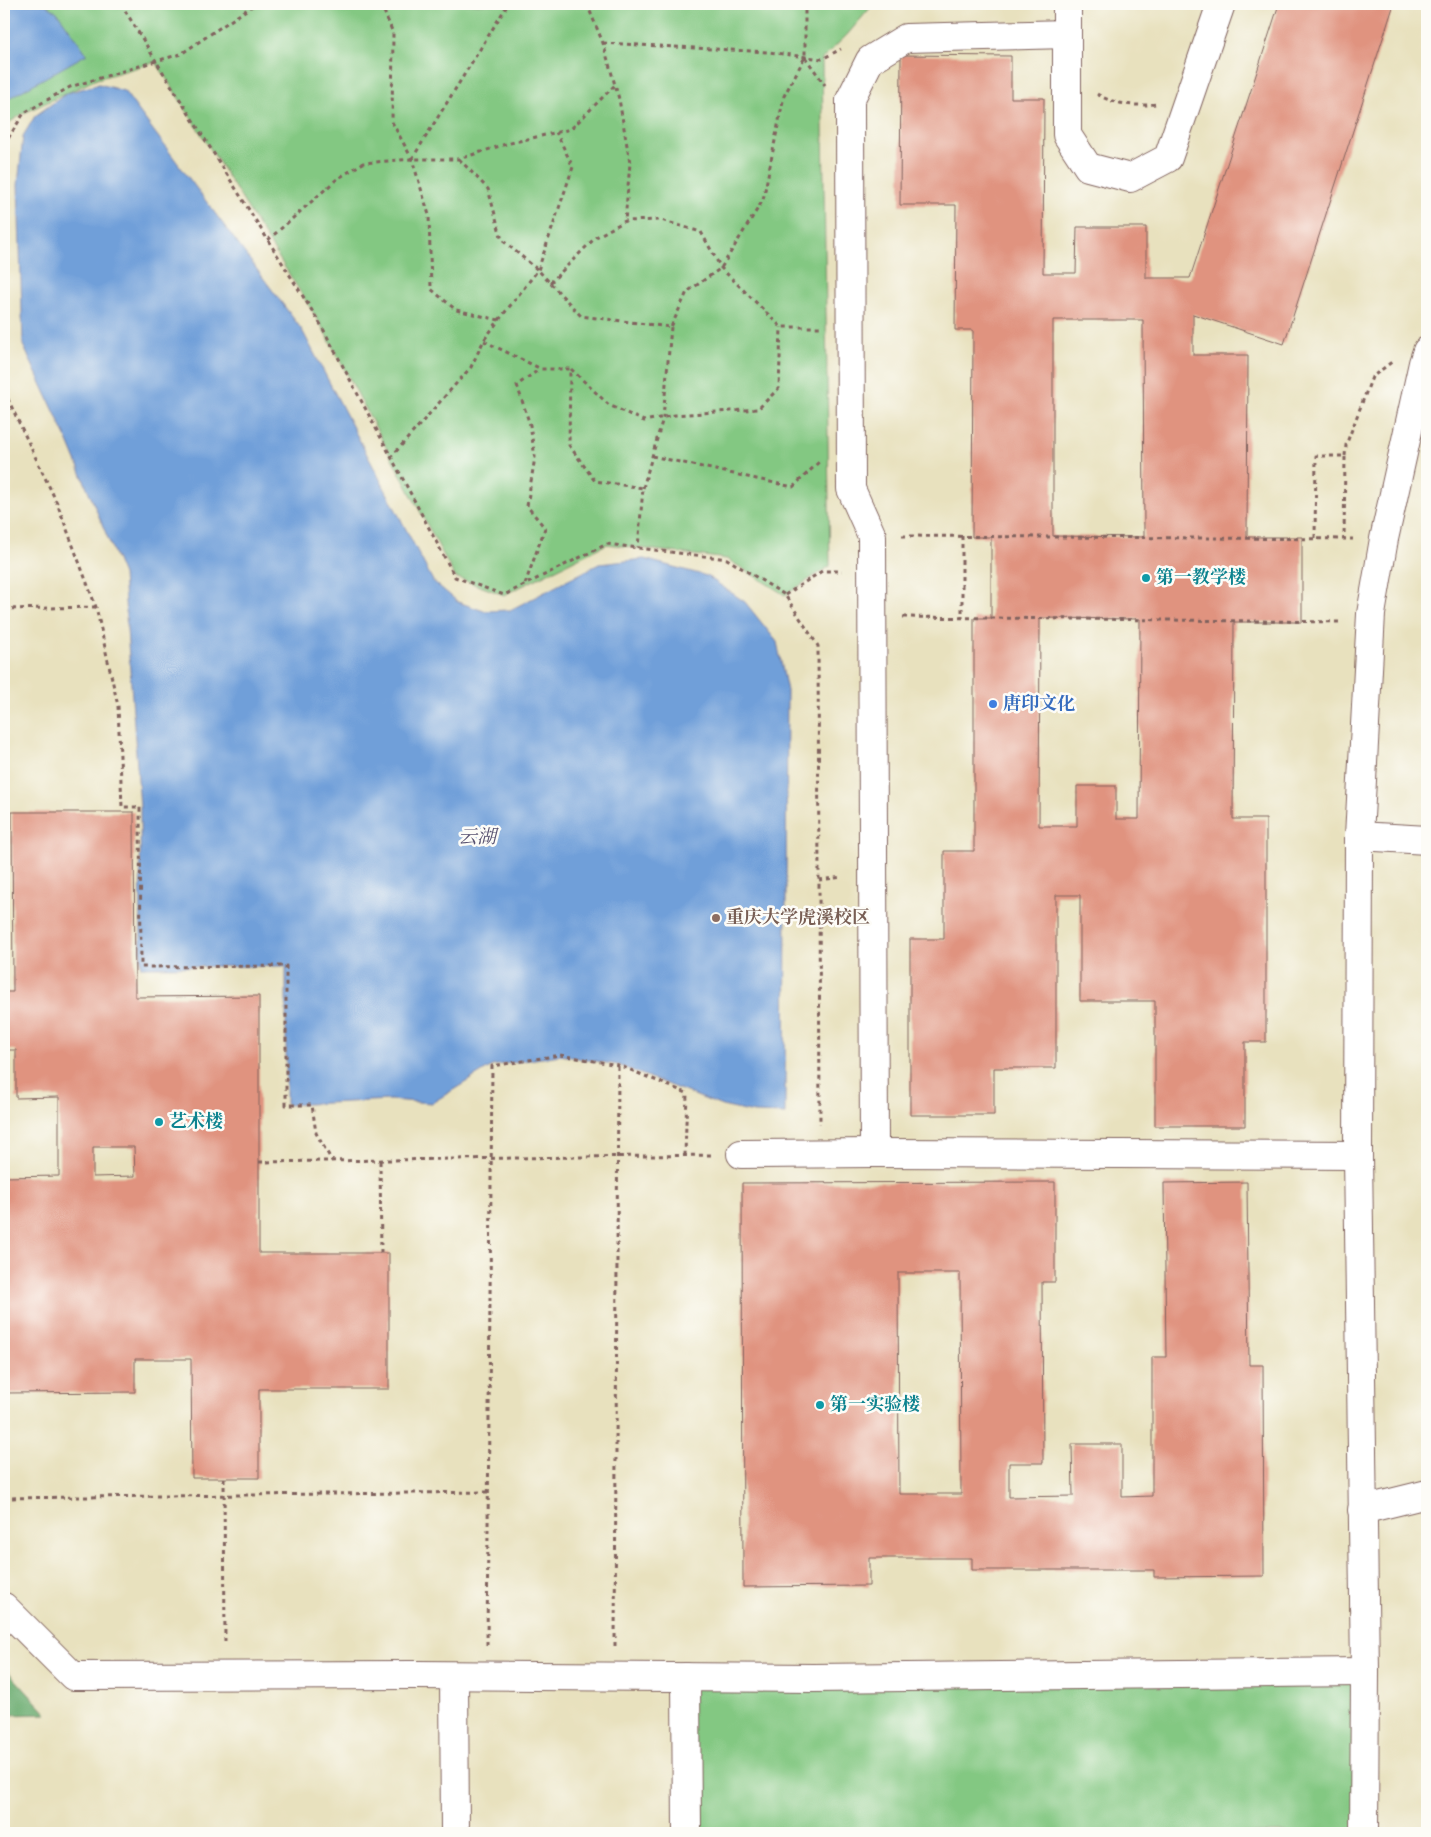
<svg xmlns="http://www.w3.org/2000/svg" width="1431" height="1837" font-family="Vollkorn,'Noto Serif SC',serif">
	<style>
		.green { fill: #83c882; stroke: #667456 }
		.forest { fill: #6aac70; stroke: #5a664e }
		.water { fill: #709fd9; stroke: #5d5f82 }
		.building { fill: #e0937f; fill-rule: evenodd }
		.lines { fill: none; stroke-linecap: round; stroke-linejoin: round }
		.minor-casing { stroke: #81635e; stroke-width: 30 }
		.path { stroke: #81635e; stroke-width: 3; stroke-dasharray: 4 4; stroke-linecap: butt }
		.minor { stroke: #fff; stroke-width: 28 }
		.culture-dot { fill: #0f9aa8; stroke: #fdfcf7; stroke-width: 2 }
		.shop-dot { fill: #3f7fe0; stroke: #fdfcf7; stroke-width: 2 }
		.education-dot { fill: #8d6e63; stroke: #fdfcf7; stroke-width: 2 }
		.labels { text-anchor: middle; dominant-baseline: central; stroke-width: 5; stroke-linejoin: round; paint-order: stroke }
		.culture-label { font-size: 18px; font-weight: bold; fill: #0d838f; stroke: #fdfcf7; text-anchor: start }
		.shop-label { font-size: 18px; font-weight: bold; fill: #366cbe; stroke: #fdfcf7; text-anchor: start }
		.education-label { font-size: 18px; font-weight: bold; fill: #785e54; stroke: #fdfcf7; text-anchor: start }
		.water-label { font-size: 19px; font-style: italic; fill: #595271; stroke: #fdfcf7 }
	</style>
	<rect width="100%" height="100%" fill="#fdfcf7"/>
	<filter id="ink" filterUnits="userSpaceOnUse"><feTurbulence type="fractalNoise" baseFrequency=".02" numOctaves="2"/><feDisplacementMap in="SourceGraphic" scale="10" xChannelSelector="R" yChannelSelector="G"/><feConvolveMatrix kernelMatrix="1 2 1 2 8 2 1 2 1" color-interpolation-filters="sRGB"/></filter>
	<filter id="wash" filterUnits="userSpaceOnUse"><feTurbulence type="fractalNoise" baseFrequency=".0096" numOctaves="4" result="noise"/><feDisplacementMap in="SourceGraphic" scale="20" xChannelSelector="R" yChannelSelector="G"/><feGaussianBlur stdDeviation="1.12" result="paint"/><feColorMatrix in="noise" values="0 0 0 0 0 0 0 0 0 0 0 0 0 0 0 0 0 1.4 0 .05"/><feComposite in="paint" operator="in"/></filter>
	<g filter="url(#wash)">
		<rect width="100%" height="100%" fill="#e8e1be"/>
		<g class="green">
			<polygon points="4,4 933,4 871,7 847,35 822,59 830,566 785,595 727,559 607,544 504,595 455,577 321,325 156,62 97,79 24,113 4,126"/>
			<polygon points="1365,1672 1364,1833 687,1833 686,1677"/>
		</g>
		<polygon class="forest" points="4,1667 47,1714 4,1715"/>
		<g class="water">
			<polygon points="4,4 45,4 57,12 87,54 4,101"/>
			<polygon points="99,84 124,91 302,330 433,581 458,602 484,611 510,610 599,564 644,559 707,576 745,602 777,642 787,691 785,1114 754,1113 722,1106 618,1065 560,1055 492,1066 432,1103 390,1100 286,1105 286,966 141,967 140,807 123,575 67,439 23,345 18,185 23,136 35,116 67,93"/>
		</g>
		<g id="blocks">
			<g class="building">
				<path d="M1279 4H1394L1284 344 1193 314V355H1248L1247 537H1302V622H1234L1233 819H1266V1042H1245V1126H1155V1001H1080V895H1056V1068H994V1115H910V939H944V851H974V618H991V537H972L973 330H955L956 205H900L901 55 1011 56V98H1044L1043 273H1076L1077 227H1146V278H1190ZM1053 320H1143L1144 537 1053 536ZM1040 618 1140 619 1139 819H1116V786H1077V826H1039Z"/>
				<path d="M12 812H134L135 997 259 996V1253H389V1389H259V1478H192L191 1359H135V1392L4 1393V1177L59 1176V1097L16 1098V1050H4V992H13ZM93 1147H134L135 1176 93 1177Z"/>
				<path d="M1055 1182V1282H1042L1043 1463H1009V1497L1073 1496 1072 1444H1122V1497L1152 1496V1357H1166L1164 1183 1247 1182 1249 1365H1263L1264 1576 1154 1577V1570H972V1558H869V1586L743 1587 742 1183ZM898 1273H960L961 1494H899Z"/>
			</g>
		</g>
	</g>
	<g filter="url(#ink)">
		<use href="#blocks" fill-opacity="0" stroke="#81635e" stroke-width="1"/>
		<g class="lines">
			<g class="minor-casing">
				<g id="minor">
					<polyline points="1067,4 1067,135 1088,167 1130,178 1168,158 1221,4"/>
					<polyline points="1359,836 1427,840"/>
					<polyline points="874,1153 872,536 851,489 850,100 870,60 906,38 1067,34"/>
					<polyline points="741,1154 874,1153 1358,1155"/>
					<polyline points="1362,1510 1427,1494"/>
					<polyline points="4,1607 73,1676 417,1675 813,1678 1365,1672"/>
					<polyline points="454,1676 455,1833"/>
					<polyline points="686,1677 687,1833"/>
					<polyline points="1364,1833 1365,1672 1358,1155 1359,836 1371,614 1384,539 1423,363 1427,351"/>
				</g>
			</g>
			<g class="path">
				<polyline points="121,4 156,61 181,54 255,4"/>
				<polyline points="381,4 393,33 392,122 412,159 429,215 431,289 456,310 499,320 484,340 471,367 391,457"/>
				<polyline points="587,4 603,43 619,99 630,163 625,221"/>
				<polyline points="603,43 768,52 822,59 841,49"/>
				<polyline points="805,57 825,85"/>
				<path d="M1097 94C1112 104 1137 107 1156 104"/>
				<polyline points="4,145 24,113 70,87 156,61 321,325 455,577 504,595 607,544 727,559 785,595 818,646 820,1124"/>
				<polyline points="412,159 508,4"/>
				<polyline points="459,159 488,189 502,240 538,270 581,316 671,327 687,292 721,268 763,200 784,96 805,57 805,4"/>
				<polyline points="268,240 337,179 363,163 412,159 459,159 506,144 571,129 615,85"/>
				<polyline points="550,283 596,237 625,221 661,220 701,232 721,268 781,327 820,327"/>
				<polyline points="499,320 538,270 573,167 556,132"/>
				<polyline points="484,341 541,369 570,369 569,445 595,481 643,488 638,548"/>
				<polyline points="571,369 609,405 644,421 675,415 758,409 779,388 781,327"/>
				<polyline points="4,383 6,395 57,503 96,607 118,706 122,807 140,807 141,967 286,966 286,1105 312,1105 316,1133 332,1161"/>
				<polyline points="652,456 793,487 821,460"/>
				<polyline points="1345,456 1346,445 1372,377 1393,361"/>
				<polyline points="643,488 663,418 671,327"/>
				<polyline points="902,536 1353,539"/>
				<polyline points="962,536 962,618"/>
				<polyline points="1315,538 1316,456 1345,456 1344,539"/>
				<polyline points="525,584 545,528 527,506 535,457 530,425 517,385 540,369"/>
				<polyline points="785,595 822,571 842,571"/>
				<polyline points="4,609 96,607"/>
				<polyline points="903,617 1342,622"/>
				<polyline points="819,880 842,877"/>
				<polyline points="380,1161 381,1253"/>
				<polyline points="259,1162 712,1155"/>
				<polyline points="224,1478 225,1645"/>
				<polyline points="4,1498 488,1492"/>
				<polyline points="487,1645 492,1066 560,1055 618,1065 687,1093 685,1155"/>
				<polyline points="615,1646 618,1065"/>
			</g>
			<use href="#minor" class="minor"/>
		</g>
	</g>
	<g class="culture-dot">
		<circle cx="1146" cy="578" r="5"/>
		<circle cx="159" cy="1122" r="5"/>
		<circle cx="820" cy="1405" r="5"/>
	</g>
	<circle class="shop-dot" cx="993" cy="704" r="5"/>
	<circle class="education-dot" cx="716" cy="918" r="5"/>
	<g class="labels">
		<g class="culture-label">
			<text x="1156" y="578">第一教学楼</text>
			<text x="169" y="1122">艺术楼</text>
			<text x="830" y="1405">第一实验楼</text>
		</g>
		<g class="shop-label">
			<text x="1003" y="704">唐印文化</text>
		</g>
		<g class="education-label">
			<text x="726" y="918">重庆大学虎溪校区</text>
		</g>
		<g class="water-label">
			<text x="477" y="838">云湖</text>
		</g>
	</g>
	<rect width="1431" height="1837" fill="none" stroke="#fdfcf7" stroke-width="20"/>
</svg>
